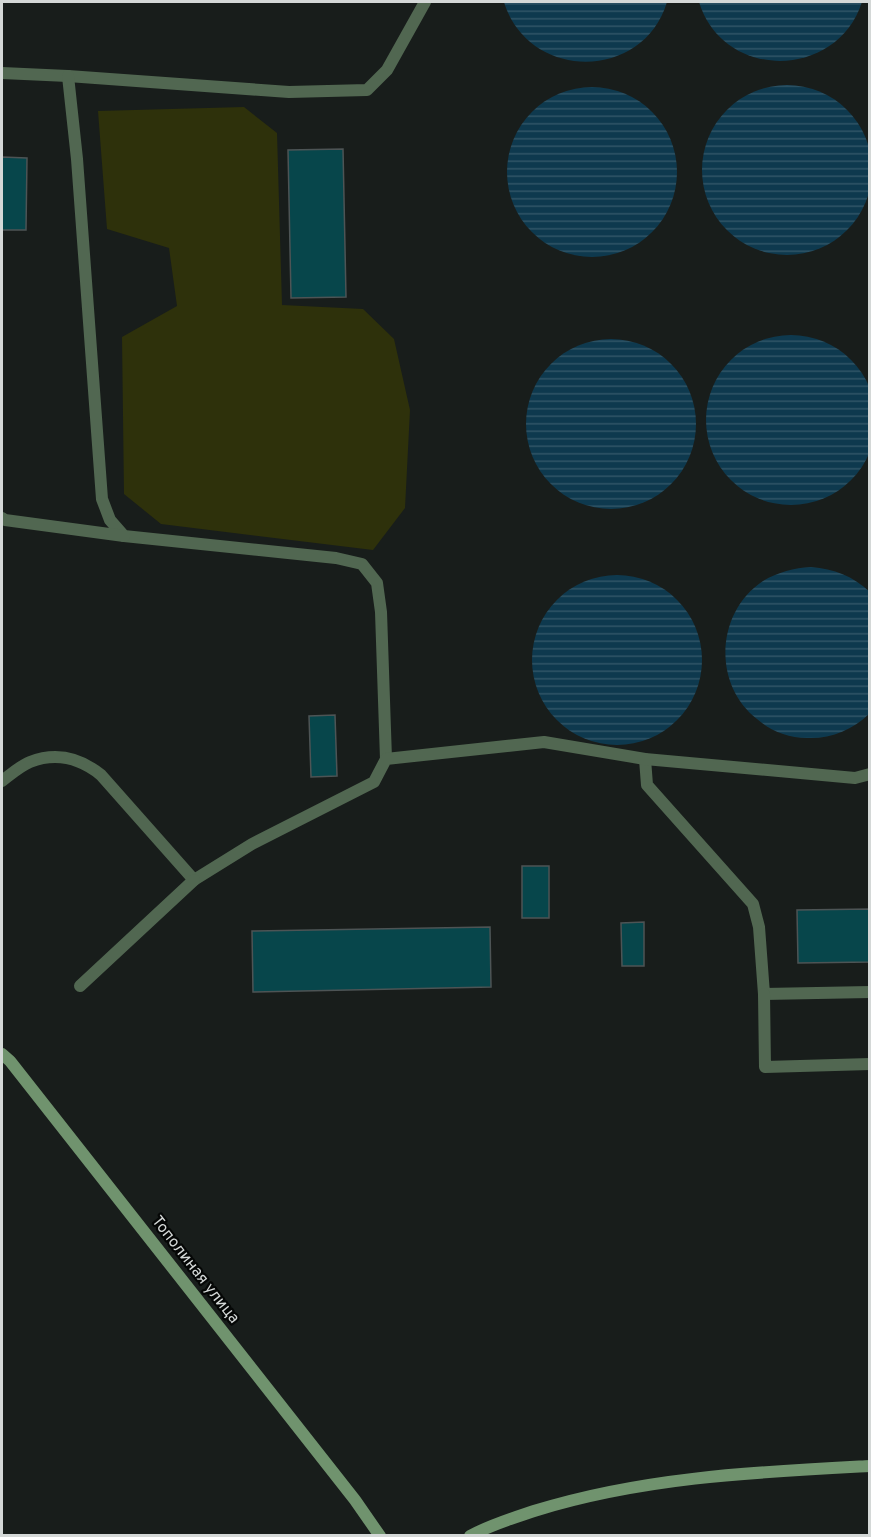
<svg xmlns="http://www.w3.org/2000/svg" width="871" height="1537" font-family="Overpass,sans-serif">
	<style>
		.grass { fill: #2e310b }
		.water { fill: url(#water-rules) }
		.building { fill: #07464b; stroke: #4d5455; stroke-width: 1.5 }
		.lines { fill: none; stroke-linecap: round; stroke-linejoin: round }
		.lane { stroke: #516751; stroke-width: 12 }
		.secondary { stroke: #70936e; stroke-width: 12 }
		.labels { text-anchor: middle; dominant-baseline: central; stroke-width: 4.5; stroke-linejoin: round; paint-order: stroke }
		.street-label { font-size: 16px; fill: #d4d8d7; stroke: #050706 }
	</style>
	<defs>
		<pattern id="water-rules" width="6" height="5" patternUnits="userSpaceOnUse" patternTransform="scale(1.5)"><rect width="6" height="5" fill="#0e394e"/><path d="M0 2.5h6" fill="none" stroke="#305567"/></pattern>
	</defs>
	<rect width="100%" height="100%" fill="#181d1b"/>
	<polygon class="grass" points="244,107 277,133 282,305 363,309 394,339 410,410 405,508 373,550 161,524 124,494 122,337 177,306 169,248 107,229 98,111"/>
	<g class="water">
		<path d="M504 2H667C643 82 528 81 504 2Z"/>
		<path d="M699 2H862C837 80 723 81 699 2Z"/>
		<circle cx="787" cy="170" r="85"/>
		<circle cx="592" cy="172" r="85"/>
		<circle cx="791" cy="420" r="85"/>
		<circle cx="611" cy="424" r="85"/>
		<path d="M811 567C834 569 853 576 870 592L869 714C852 730 831 739 807 738 788 738 771 731 757 719 712 684 716 612 763 581 778 572 794 568 811 567Z"/>
		<circle cx="617" cy="660" r="85"/>
	</g>
	<g class="building">
		<polygon points="343,149 346,297 291,298 288,150"/>
		<polygon points="2,157 27,158 26,230 2,230"/>
		<polygon points="335,715 337,776 311,777 309,716"/>
		<rect x="522" y="866" width="27" height="52"/>
		<polygon points="870,909 870,962 798,963 797,910"/>
		<polygon points="644,922 644,966 622,966 621,923"/>
		<polygon points="490,927 491,987 253,992 252,931"/>
	</g>
	<g class="lines">
		<g class="lane">
			<polyline points="2,73 68,76 289,92 367,90 387,70 425,2"/>
			<polyline points="68,76 77,159 102,499 110,520 124,536 336,558 362,564 377,583 381,612 386,759"/>
			<polyline points="2,518 5,520 124,536"/>
			<polyline points="645,759 647,785 753,904 759,927 764,994 870,992"/>
			<path d="M2 781C10 775 20 766 30 762 56 752 80 758 101 775L194 880 252 844 374 782 386 759 544 742 645 759 855 778 870 774"/>
			<polyline points="80,986 194,880"/>
			<polyline points="764,994 765,1067 870,1064"/>
		</g>
		<g class="secondary">
			<polyline points="2,1054 10,1061 355,1500 380,1536"/>
			<path d="M470 1536C490 1525 513 1518 534 1511 643 1477 756 1472 870 1466"/>
		</g>
	</g>
	<g class="labels">
		<g class="street-label">
			<text transform="translate(195 1270) rotate(52)">Тополиная улица</text>
		</g>
	</g>
	<rect width="871" height="1537" fill="none" stroke="#d4d8d7" stroke-width="6"/>
</svg>
